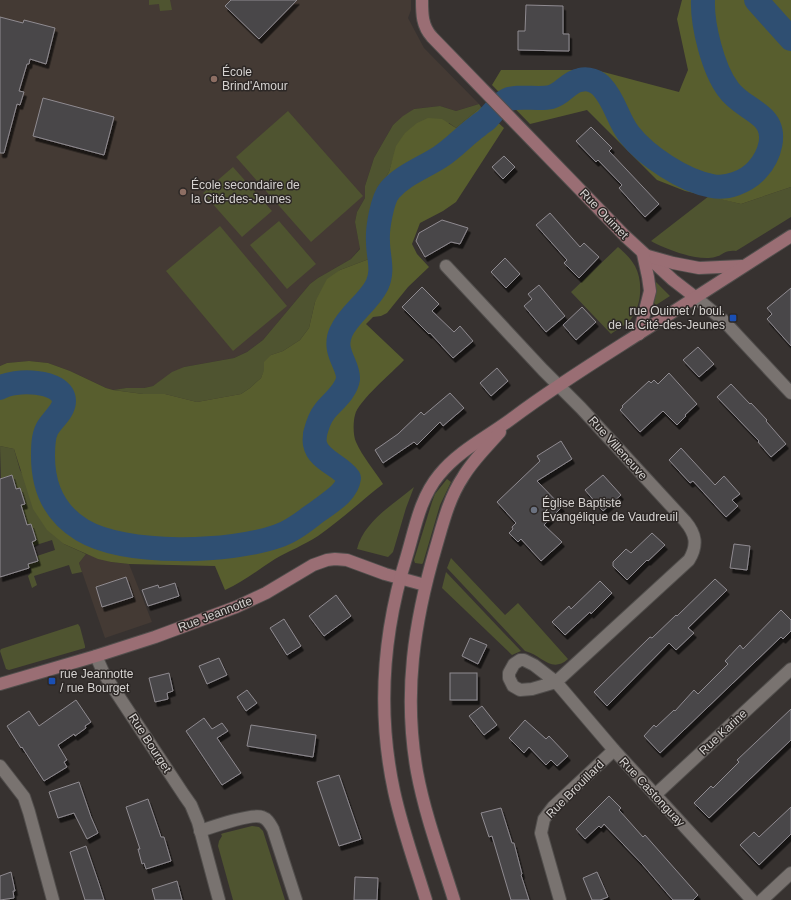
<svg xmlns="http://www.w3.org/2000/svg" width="791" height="900" font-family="Helvetica,sans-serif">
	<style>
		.built { fill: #443a34 }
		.green { fill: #4f5430 }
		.forest { fill: #585e2e }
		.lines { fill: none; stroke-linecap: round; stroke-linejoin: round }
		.river { stroke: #2f4f72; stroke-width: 24 }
		.building { fill: #49464a; stroke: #8f8b90; filter: url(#shadow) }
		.street-casing { stroke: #514e4c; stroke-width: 14 }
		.secondary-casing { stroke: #514e4c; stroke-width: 14 }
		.street { stroke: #797370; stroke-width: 12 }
		.secondary { stroke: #9a6e74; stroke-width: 12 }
		.education-dot { fill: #8d6e63; stroke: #2d2826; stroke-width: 1.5 }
		.transit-dot { fill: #1a4fb4; stroke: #2d2826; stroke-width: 1.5 }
		.worship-dot { fill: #6b7280; stroke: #2d2826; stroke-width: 1.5 }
		.labels { text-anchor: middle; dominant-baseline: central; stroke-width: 3; stroke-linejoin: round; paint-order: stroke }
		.poi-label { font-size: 12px; fill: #d5d2d0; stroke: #2d2826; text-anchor: start }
		.street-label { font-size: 12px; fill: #d5d2d0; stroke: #2d2826 }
	</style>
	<defs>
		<filter id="shadow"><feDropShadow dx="2.5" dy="4.5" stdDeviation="0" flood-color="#0009"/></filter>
	</defs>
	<rect width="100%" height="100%" fill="#373230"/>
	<g class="built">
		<polygon points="0,0 411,0 411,10 408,18 424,48 479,104 456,111 440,106 414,109 393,125 374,158 365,186 365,198 357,212 355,222 360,248 351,259 318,278 310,284 263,340 247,352 234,358 184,367 153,386 144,388 126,388 113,390 106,388 70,371 48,363 29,361 7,363 0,366"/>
		<polygon points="86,554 111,562 129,564 152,622 105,638 79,563"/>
	</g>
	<g class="green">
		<polygon points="149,0 170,0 172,10 160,11 159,4 149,5"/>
		<polygon points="479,104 481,107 456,128 449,123 393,159 389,172 380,187 374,222 374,228 371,235 369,259 340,270 315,302 309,328 300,340 283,351 271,355 261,378 250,388 241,394 197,402 165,394 143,394 113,390 126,388 144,388 153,386 172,372 184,367 234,358 247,352 263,340 310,284 318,278 351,259 360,249 355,222 357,212 365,198 365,186 374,158 393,125 403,116 414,109 440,106 456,111"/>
		<polygon points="288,111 363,196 311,242 236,157"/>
		<polygon points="233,167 272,211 242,237 203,193"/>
		<path d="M791 187V217L736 251C724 250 724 255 715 257 699 262 665 249 651 241L709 196 741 204Z"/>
		<polygon points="279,221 316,264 287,289 250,245"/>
		<polygon points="220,226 287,306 233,351 166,271"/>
		<path d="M618 247C624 252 631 259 635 266 643 281 642 305 631 319 626 325 617 329 611 334L571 292Z"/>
		<polygon points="656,282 670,296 656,305 654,303 656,293"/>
		<polygon points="0,446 14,449 20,470 64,544 86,554 79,563 82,572 72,574 69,565 34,576 37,585 32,588 28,576 30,574 31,568 29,568 28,564 38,561 37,556 55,550 52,540 33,546 32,542 36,540 31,524 27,525 20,505 25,504 20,488 16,489 12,476 1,479"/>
		<polygon points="447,479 451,482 440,505 423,563 422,564 415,563 414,560 432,502 435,494"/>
		<path d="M414 487 406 508 393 552 388 557 357 549C364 521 394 504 414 487Z"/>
		<path d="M451 558 505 615 518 603 568 659C551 674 542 655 525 651L447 568Z"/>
		<polygon points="446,572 521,651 512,655 442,588"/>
		<polygon points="78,624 80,627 85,646 85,648 9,670 6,669 0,651 1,649"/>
		<polygon points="252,826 259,827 263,831 285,900 233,900 218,846 219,841 222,836 221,834 224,833"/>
	</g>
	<g class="forest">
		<polygon points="682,0 791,0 791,187 741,204 685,191 657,180 587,110 530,124 492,85 501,70 596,70 679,92 688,70 677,19"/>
		<path d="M481 107 504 128 456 202 443 211 420 223 412 244 417 254 429 267 408 287 387 313 381 316 373 317 366 324 404 360C393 372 358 401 355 415 353 422 353 436 356 442 362 456 375 471 383 484 361 501 341 520 318 536 304 545 289 551 275 559 258 570 243 582 225 590L215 566 129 564 111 562 98 559 64 544 47 530 33 509 14 449 0 446V366L7 363 29 361 48 363 70 371 106 388 113 390 143 394H165L197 402 241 394 250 388 261 378 264 370V362L271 355 283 351 300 340 309 328 315 302 327 279 340 270 369 259 368 246 371 235 374 228 372 215 375 203 380 187 389 172 396 146 405 133 417 123 428 118 442 119 456 128Z"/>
	</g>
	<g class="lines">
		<g class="river">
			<polyline points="756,0 791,39"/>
			<path d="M0 388C13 379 63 379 64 401 64 411 52 420 47 429 43 437 43 447 43 456 43 487 54 513 82 530 125 556 231 553 278 536 294 531 308 518 321 509 332 501 347 492 349 478 340 465 318 460 315 444 314 440 315 438 315 434 317 426 320 417 325 411 332 402 346 392 348 379 349 365 332 351 341 332 349 314 368 303 377 285 384 270 378 257 378 242 377 229 382 199 390 190 403 175 423 168 440 157 454 148 464 136 478 126 481 123 482 123 486 120 492 114 499 104 507 100 517 95 539 100 551 97 563 94 568 82 580 80 588 78 597 81 602 87 615 101 618 120 629 134 646 156 684 181 712 186 727 189 746 182 757 170 769 157 779 132 762 117 751 107 737 102 728 89 713 69 702 25 703 0"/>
		</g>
	</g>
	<g class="building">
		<polygon points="231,0 297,0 259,39 225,6"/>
		<polygon points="526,5 563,6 563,34 569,34 569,51 518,50 518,31 525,31"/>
		<polygon points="0,17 23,23 24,20 55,28 46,64 30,59 29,64 27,64 19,91 24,92 20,105 17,104 4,153 0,153"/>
		<polygon points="43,98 114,117 104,155 33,136"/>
		<polygon points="591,127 612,148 609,151 659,204 645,217 619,188 622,185 598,160 596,162 576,141"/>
		<polygon points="504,156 515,167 503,179 492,167"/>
		<polygon points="550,213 580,247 584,243 599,257 579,278 564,263 567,260 536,225"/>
		<polygon points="442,220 468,228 460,244 451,242 425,257 416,241 419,233"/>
		<polygon points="505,258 520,274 506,288 491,272"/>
		<polygon points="539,285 565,316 546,332 524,306 532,299 528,294"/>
		<polygon points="422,287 439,304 432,311 454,332 460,326 473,341 453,358 430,333 429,334 402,307"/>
		<polygon points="791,288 791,346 767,319 772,314 767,308"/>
		<polygon points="582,307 596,322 576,340 563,325"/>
		<polygon points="698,347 714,364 699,377 683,360"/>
		<polygon points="497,368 508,381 491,396 480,383"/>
		<polygon points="669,373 697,404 685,415 686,416 677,425 663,411 640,432 620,410 623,407 622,406 649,381 651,383 654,380 658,384"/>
		<polygon points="731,384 750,404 751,403 767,420 766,421 786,444 771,457 758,442 759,441 717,397"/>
		<polygon points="450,393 464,408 443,426 440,422 417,445 414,442 383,463 375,450 398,434 421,412 424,415"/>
		<polygon points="561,441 572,459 537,481 562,507 544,525 562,542 541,561 521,539 518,542 509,533 513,529 512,527 516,523 497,502 540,461 537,456"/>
		<polygon points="681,448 715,485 724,476 740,494 732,500 738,506 726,517 693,481 690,483 669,460"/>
		<polygon points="12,475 16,489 20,488 25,504 21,505 27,525 31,524 36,540 32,542 38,561 28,564 29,568 0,577 0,479"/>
		<polygon points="603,475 621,495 603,511 585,490"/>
		<polygon points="652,533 665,545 648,561 647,560 627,580 613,566 613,562 626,549 631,553"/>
		<polygon points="734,544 750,546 747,570 730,568"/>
		<polygon points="126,577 133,597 102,607 96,587"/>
		<polygon points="715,579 727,590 688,628 694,633 676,650 669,643 607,706 594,692 650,637 652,638 676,615 677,616"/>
		<polygon points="600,581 612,593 591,614 590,612 565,635 552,622 569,606 571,609"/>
		<polygon points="175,583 179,596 148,606 142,590 158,585 159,588"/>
		<polygon points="336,595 351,616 324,636 309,616"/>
		<polygon points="781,610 791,620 791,631 783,639 781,637 660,753 644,736 654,725 656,727 674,710 675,711 694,690 698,694 728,664 725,661 740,645 743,649"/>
		<polygon points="284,619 301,646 287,655 270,628"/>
		<polygon points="470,638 487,645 478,664 462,656"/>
		<polygon points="219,658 227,675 207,684 199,666"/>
		<polygon points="169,673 173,691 167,693 168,699 155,702 149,678"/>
		<rect x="450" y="673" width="27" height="27"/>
		<polygon points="247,690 257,703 246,711 237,697"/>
		<polygon points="76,700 91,722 85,726 86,728 75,736 74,734 58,745 67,760 64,762 67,767 44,781 22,747 21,748 7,726 29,711 39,726"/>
		<polygon points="482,706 497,725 484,735 469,716"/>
		<polygon points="791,709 791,740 709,818 694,803 711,786 713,788 739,762 737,760"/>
		<polygon points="204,718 212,729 222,723 228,731 217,738 241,773 222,785 186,731"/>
		<polygon points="525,720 546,739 549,736 568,756 557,766 551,760 546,765 529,747 524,753 509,738"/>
		<polygon points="251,725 316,735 313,757 247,746"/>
		<polygon points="339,775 361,839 339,846 317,782"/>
		<polygon points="79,782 91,817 98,833 87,839 74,813 58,818 49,792"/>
		<polygon points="609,796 621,808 619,810 643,837 645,835 698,895 693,900 673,900 643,865 604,824 601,828 599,826 585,839 576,829"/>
		<polygon points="148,799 161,837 164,837 171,861 146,869 144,863 142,864 138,849 140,849 126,807"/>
		<polygon points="791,807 791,834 759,865 740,845 754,832 759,837"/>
		<polygon points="501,808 512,843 514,843 522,874 521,875 529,900 511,900 492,836 489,837 481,813"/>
		<polygon points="86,846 99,884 104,900 85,900 70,852"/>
		<polygon points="11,872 15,891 13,891 14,898 0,900 0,876"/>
		<polygon points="597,872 608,897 600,900 592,900 583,878"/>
		<polygon points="355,877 378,878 377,900 354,900"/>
		<polygon points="177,881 182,900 155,900 152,889"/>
	</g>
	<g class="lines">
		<g class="street-casing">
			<g id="street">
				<path d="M446 266 543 370 581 408 685 521C696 534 698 545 689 560L556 682 532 689 520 690 513 686 509 678V673L514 664 520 660H524L534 665 556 682 614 750 752 900"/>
				<polyline points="695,297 723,320 791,393"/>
				<polyline points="96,656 104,674 184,795 191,805 198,822 219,900"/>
				<polyline points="0,766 24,797 29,812 53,900"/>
				<polyline points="655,795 791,669"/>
				<path d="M200 831C212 827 252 813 262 817 268 819 270 824 273 829L296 900"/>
				<polyline points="560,900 541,833 544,819 553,807 614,750"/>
				<polyline points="762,900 791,873"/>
			</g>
		</g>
		<g class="secondary-casing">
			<g id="secondary">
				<path d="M422 0C422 14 422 26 432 37L625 236 673 280 695 297"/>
				<polyline points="648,256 673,263 699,268 742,266"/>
				<polyline points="639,334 650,291 648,277 643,254"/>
				<polyline points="0,684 96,656 155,637 236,607 266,593 313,565 327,560 335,559 347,560 385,574 425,585"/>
				<path d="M426 900C415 864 402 828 394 791 377 712 383 632 407 555 415 528 420 498 439 475 459 450 489 436 514 417 554 387 596 361 637 335 689 302 740 269 791 236"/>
				<path d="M454 900C441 858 425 815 417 772 403 694 414 622 436 547 443 523 449 498 463 477 473 460 487 447 500 432"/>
			</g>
		</g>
		<use href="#street" class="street"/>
		<use href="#secondary" class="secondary"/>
	</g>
	<g class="education-dot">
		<circle cx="214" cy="79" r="4"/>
		<circle cx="183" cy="192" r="4"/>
	</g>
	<g class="transit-dot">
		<rect x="729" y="314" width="8" height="8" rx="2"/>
		<rect x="48" y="677" width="8" height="8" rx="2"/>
	</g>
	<circle class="worship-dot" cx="534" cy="510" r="4"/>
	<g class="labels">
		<g class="poi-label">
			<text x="222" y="72">École<tspan x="222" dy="14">Brind'Amour</tspan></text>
			<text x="191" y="185">École secondaire de<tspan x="191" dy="14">la Cité-des-Jeunes</tspan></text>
			<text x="725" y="311" text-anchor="end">rue Ouimet / boul.<tspan x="725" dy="14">de la Cité-des-Jeunes</tspan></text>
			<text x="542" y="503">Église Baptiste<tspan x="542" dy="14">Évangélique de Vaudreuil</tspan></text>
			<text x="60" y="674">rue Jeannotte<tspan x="60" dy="14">/ rue Bourget</tspan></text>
		</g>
		<g class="street-label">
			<text transform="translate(604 214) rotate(46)">Rue Ouimet</text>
			<text transform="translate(618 448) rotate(48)">Rue Villeneuve</text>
			<text transform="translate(215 614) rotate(-21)">Rue Jeannotte</text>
			<text transform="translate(723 732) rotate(-43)">Rue Karine</text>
			<text transform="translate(150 743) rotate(57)">Rue Bourget</text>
			<text transform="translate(575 789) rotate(-45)">Rue Brouillard</text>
			<text transform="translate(652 792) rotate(47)">Rue Castonguay</text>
		</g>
	</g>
</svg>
